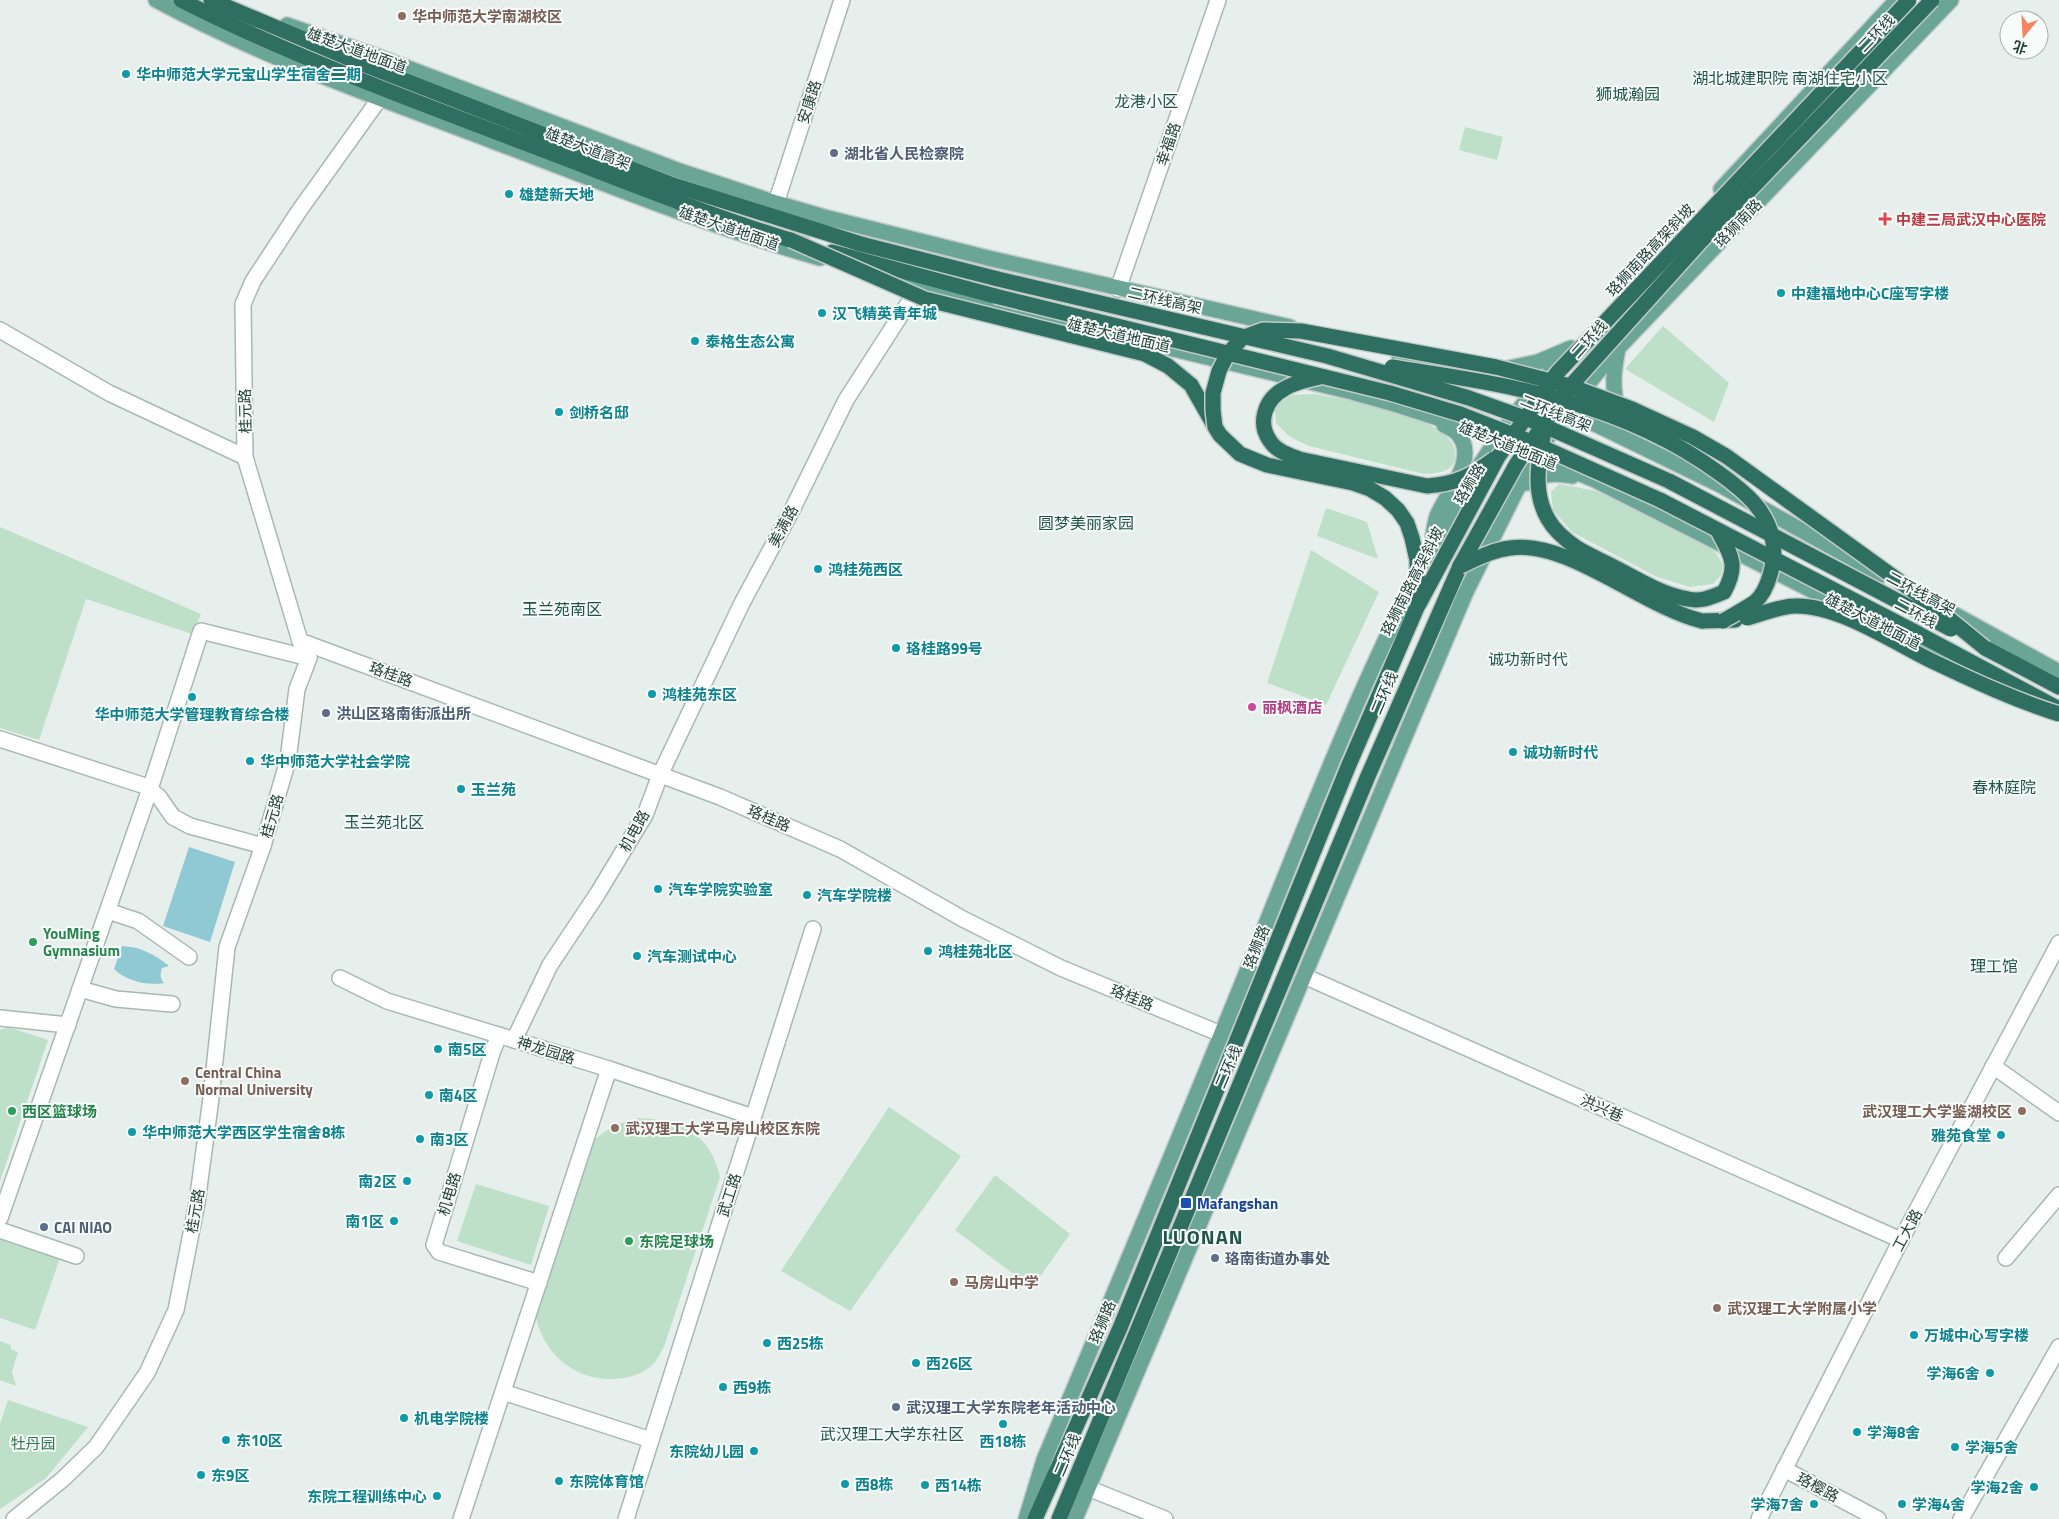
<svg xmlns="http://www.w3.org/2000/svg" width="2059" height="1519" font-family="'Titillium Web','Noto Sans SC',sans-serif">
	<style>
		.green { fill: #bfe0c8 }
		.water { fill: #8ec9d4 }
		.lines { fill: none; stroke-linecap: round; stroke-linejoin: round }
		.minor-casing { stroke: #a8b8b2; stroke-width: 18 }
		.major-casing { stroke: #c2cac8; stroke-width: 18 }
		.highway-casing { stroke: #c2cac8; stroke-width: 18 }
		.minor { stroke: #fff; stroke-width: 15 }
		.major { stroke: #6aa596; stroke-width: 15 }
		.highway { stroke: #2f6f62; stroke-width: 15 }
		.highway-bridge-casing { stroke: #c2cac8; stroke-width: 18; stroke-linecap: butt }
		.highway-bridge { stroke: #2f6f62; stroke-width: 15 }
		.education-dot { fill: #8d6e63; stroke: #f7fbf9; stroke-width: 2 }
		.culture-dot { fill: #0f9aa8; stroke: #f7fbf9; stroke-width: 2 }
		.service-dot { fill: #5c6f8a; stroke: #f7fbf9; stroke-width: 2 }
		.health-dot { fill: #e0444e; stroke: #f7fbf9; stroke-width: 2 }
		.hotel-dot { fill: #d1479c; stroke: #f7fbf9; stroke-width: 2 }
		.leisure-dot { fill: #2e9e5b; stroke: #f7fbf9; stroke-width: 2 }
		.transit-dot { fill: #1a4fb4; stroke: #f7fbf9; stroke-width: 2 }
		.labels { text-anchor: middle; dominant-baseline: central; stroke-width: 4; stroke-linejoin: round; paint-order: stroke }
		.education-label { font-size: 15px; font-weight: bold; fill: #785e54; stroke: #f7fbf9; text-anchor: start }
		.street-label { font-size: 15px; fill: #24423a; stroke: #f7fbf9 }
		.culture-label { font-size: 15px; font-weight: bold; fill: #0d838f; stroke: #f7fbf9; text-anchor: start }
		.service-label { font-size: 15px; font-weight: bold; fill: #4e5e75; stroke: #f7fbf9; text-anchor: start }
		.health-label { font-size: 15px; font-weight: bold; fill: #be3a42; stroke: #f7fbf9; text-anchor: start }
		.hotel-label { font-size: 15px; font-weight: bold; fill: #b23c85; stroke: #f7fbf9; text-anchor: start }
		.leisure-label { font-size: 15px; font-weight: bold; fill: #27864d; stroke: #f7fbf9; text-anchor: start }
		.transit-label { font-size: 15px; font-weight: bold; fill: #164399; stroke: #f7fbf9; text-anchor: start }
		.park-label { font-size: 15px; fill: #2d7a4b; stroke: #f7fbf9 }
		.neighbourhood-label { font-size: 16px; fill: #1f5548; stroke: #f7fbf9 }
		.district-label { font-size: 20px; font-weight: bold; letter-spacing: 1px; fill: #1f5548; stroke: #f7fbf9 }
	</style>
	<rect width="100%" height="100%" fill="#e6efeb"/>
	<g class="green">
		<polygon points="1465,127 1503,137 1497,160 1459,150"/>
		<polygon points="1663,326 1729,383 1714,422 1625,369"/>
		<path d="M1314 394C1342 399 1463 417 1455 458 1452 473 1437 473 1424 474L1309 446 1290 437 1276 423 1275 411 1280 402 1292 395Z"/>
		<polygon points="1559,484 1596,491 1659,519 1704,543 1716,553 1723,565 1721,575 1713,584 1690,587 1657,577 1572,532 1553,510 1551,492"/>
		<polygon points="1326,508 1367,522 1378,559 1317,536"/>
		<polygon points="0,527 201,614 192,634 86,599 39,740 0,728"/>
		<polygon points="1311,550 1379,592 1326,705 1267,683"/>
		<polygon points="8,1027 48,1040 0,1181 0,1030"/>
		<polygon points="889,1107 961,1156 850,1311 781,1271"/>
		<path d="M639 1118C681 1120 710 1133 720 1177L664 1347C660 1353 657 1361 651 1366 645 1372 632 1377 623 1378 580 1385 542 1356 535 1313L591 1143C606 1129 619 1122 639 1118Z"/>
		<polygon points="995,1175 1070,1234 1032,1288 955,1230"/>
		<polygon points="476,1184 549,1206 531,1265 457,1241"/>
		<polygon points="0,1234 61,1255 35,1330 0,1318"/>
		<polygon points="0,1341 11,1345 11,1349 18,1352 12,1372 16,1386 0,1380"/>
		<polygon points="8,1400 88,1427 46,1478 0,1509 0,1424"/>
	</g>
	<g class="water">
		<polygon points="189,847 235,862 210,942 163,926"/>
		<path d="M122 946C141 947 154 954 169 966L162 968C160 975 160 978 164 983 148 986 126 981 114 969Z"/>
	</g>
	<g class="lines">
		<g class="minor-casing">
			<g id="minor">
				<polyline points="776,203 842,0"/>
				<polyline points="1118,289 1218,0"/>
				<polyline points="0,330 109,393 245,457"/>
				<polyline points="300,641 720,797 840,849 963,919 1061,968 1221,1034"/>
				<polyline points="304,648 300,641 245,457 243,304 253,281 299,211 380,98"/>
				<polyline points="0,739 145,786 159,797 173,817 190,826 263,846"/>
				<polyline points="108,911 138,921 189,957"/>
				<polyline points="1304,976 1901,1240"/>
				<polyline points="340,978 387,1001 609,1069 753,1117"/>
				<polyline points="80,989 116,999 172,1004"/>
				<polyline points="0,1018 68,1025"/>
				<polyline points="499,1035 492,1053 434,1245 439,1252 539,1283"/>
				<polyline points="514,1040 550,965 598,893 645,815 660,775 742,603 793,508 846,400 913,296 922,287"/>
				<polyline points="1993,1066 2059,1113"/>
				<polyline points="0,1218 150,789 201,631 309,658"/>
				<polyline points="0,1230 76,1256"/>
				<polyline points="2006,1258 2059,1195"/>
				<polyline points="503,1392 651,1440"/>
				<polyline points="1784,1469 1878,1519"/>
				<polyline points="1088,1488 1165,1519"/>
				<polyline points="14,1519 63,1479 96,1447 147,1373 176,1310 197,1203 211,1098 227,947 263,846 288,760 297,689 309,658"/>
				<polyline points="461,1519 609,1069"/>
				<polyline points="626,1519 813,929"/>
				<polyline points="1759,1519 1901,1240 2059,943"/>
				<polyline points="1961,1519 2059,1347"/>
			</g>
		</g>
		<g class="major-casing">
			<g id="major">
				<path d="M156 0C262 57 377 97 490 140 599 181 707 226 820 258"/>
				<polyline points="287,25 376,56 677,170 776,203 824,217 988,258 1290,327"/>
				<polyline points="1721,189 1897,0"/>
				<polyline points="885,276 950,295 1352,392 1398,405 1478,431 1595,480 1931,651 1964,669"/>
				<path d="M1618 349C1613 373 1612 388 1618 412"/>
				<polyline points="1399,355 1469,374"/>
				<polyline points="1505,369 1538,362 1571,348"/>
				<polyline points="1528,396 1595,424 1720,485 1882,575"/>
				<path d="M1527 483C1540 473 1556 473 1572 476"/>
				<path d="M1433 536C1434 529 1435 523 1437 516 1447 493 1480 457 1457 433 1454 430 1448 427 1444 425"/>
				<polyline points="1941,607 2059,672"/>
				<path d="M1026 1519 1044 1460C1117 1287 1190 1113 1260 939 1294 854 1327 770 1364 687 1414 575 1470 462 1552 370"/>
				<polyline points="1075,1519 1465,594 1516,491 1536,455 1565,411 1618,348 1951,0"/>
			</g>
		</g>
		<g class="highway-casing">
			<g id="highway">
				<path d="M181 0C291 56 407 98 522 142 615 177 708 216 803 244"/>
				<polyline points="211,0 360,63 673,185 861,244 998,279"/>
				<polyline points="832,252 995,296"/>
				<polyline points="1191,385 1215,427"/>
				<polyline points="1702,621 1735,620"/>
				<polyline points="1917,633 2059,709"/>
				<polyline points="1985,648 2059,687"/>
				<polyline points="1035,1519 1120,1328 1348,767 1418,605"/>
				<polyline points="1059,1519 1368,776 1460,566"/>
			</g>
		</g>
		<use href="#minor" class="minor"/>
		<use href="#major" class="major"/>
		<use href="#highway" class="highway"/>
		<g class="highway-bridge-casing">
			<g id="highway-bridge">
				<polyline points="791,240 925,299 1145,354 1168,366 1191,385"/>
				<polyline points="998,279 1327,356 1469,398 1533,421 1669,481 1951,629"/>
				<polyline points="995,296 1390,393 1460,414 1524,439 1660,500 1917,633"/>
				<path d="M1392 367C1508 385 1621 401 1719 473 1744 491 1768 510 1773 542 1776 559 1769 590 1755 602 1745 609 1733 615 1723 621"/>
				<path d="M1320 377C1308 380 1294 382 1284 389 1265 399 1257 423 1270 441 1276 451 1289 455 1299 459L1427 486C1456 484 1471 476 1494 459"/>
				<path d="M1543 437C1538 464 1533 493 1548 519 1554 530 1567 541 1577 548 1590 556 1605 562 1618 569 1641 581 1663 595 1688 599 1701 602 1712 597 1724 592 1739 565 1731 555 1718 531"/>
				<polyline points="1460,566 1516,465 1566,391 1701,241 1932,0"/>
				<path d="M1460 566C1476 559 1492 550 1510 548 1567 539 1643 607 1702 621"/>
				<polyline points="1419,604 1498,457 1557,373 1909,0"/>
				<polyline points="1418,605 1417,560 1412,538 1407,523 1398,510 1385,498 1370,489 1353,483 1267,465 1240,454 1220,435 1215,427 1213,410 1213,393 1219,371 1227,355 1242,338 1263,330 1301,331 1496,367 1570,386 1632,409 1693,437 1726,456 1931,604 1985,648"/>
				<path d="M1747 618C1762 614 1780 606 1795 606 1839 605 1893 642 1932 661 1974 681 2015 700 2059 714"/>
			</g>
		</g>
		<use href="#highway-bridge" class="highway-bridge"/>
	</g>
	<g class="education-dot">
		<circle cx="402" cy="16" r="5"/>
		<circle cx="185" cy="1081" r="5"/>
		<circle cx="2022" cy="1111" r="5"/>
		<circle cx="615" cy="1128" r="5"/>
		<circle cx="954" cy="1282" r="5"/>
		<circle cx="1717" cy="1308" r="5"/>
	</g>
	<g class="culture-dot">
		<circle cx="126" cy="74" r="5"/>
		<circle cx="509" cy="194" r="5"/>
		<circle cx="1781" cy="293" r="5"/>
		<circle cx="822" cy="313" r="5"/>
		<circle cx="695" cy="341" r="5"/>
		<circle cx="559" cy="412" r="5"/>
		<circle cx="818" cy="569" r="5"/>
		<circle cx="896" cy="648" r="5"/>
		<circle cx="652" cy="694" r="5"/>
		<circle cx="192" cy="697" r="5"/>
		<circle cx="1513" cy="752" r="5"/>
		<circle cx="250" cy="761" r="5"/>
		<circle cx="461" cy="789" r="5"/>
		<circle cx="658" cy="889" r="5"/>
		<circle cx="807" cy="895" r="5"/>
		<circle cx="928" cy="951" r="5"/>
		<circle cx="637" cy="956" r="5"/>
		<circle cx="438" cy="1049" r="5"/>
		<circle cx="429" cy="1095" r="5"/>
		<circle cx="132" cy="1132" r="5"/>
		<circle cx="2001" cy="1135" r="5"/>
		<circle cx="420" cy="1139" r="5"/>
		<circle cx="407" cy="1181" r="5"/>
		<circle cx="394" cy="1221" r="5"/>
		<circle cx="1914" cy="1335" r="5"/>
		<circle cx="767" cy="1343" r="5"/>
		<circle cx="916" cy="1363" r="5"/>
		<circle cx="1990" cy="1373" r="5"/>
		<circle cx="723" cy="1387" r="5"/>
		<circle cx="404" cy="1418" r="5"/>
		<circle cx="1003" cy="1424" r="5"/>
		<circle cx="1857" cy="1432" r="5"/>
		<circle cx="226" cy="1440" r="5"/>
		<circle cx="1955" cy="1447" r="5"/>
		<circle cx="754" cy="1451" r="5"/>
		<circle cx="201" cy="1475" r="5"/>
		<circle cx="559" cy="1481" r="5"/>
		<circle cx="845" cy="1484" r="5"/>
		<circle cx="925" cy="1485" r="5"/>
		<circle cx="2034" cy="1487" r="5"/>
		<circle cx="437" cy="1496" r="5"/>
		<circle cx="1814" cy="1504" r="5"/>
		<circle cx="1902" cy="1504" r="5"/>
	</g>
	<g class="service-dot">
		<circle cx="834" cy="153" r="5"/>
		<circle cx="326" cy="713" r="5"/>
		<circle cx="44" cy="1227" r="5"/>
		<circle cx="1215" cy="1258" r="5"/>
		<circle cx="896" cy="1407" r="5"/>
	</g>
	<path class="health-dot" d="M1882.5 211.5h5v5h5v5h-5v5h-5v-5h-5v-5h5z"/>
	<circle class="hotel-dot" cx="1252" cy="707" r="5"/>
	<g class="leisure-dot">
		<circle cx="33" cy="942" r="5"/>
		<circle cx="12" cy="1111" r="5"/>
		<circle cx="629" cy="1241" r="5"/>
	</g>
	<rect class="transit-dot" x="1180" y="1197" width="12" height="12" rx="2.5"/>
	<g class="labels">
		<g class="education-label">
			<text x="412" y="16">华中师范大学南湖校区</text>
			<text x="195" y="1072">Central China<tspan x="195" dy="17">Normal University</tspan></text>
			<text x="2012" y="1111" text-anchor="end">武汉理工大学鉴湖校区</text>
			<text x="625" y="1128">武汉理工大学马房山校区东院</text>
			<text x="964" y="1282">马房山中学</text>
			<text x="1727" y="1308">武汉理工大学附属小学</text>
		</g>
		<g class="street-label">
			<text transform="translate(1876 33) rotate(-46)">二环线</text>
			<text transform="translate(357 50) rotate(20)">雄楚大道地面道</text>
			<text transform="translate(809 102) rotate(-72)">安康路</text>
			<text transform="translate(1168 144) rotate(-71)">幸福路</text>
			<text transform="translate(588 148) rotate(21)">雄楚大道高架</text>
			<text transform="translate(1738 223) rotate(-46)">珞狮南路</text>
			<text transform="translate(729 228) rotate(19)">雄楚大道地面道</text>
			<text transform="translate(1650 250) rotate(-47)">珞狮南路高架斜坡</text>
			<text transform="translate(1165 300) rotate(13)">二环线高架</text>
			<text transform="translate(1119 335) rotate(13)">雄楚大道地面道</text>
			<text transform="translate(1589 339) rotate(-48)">二环线</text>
			<text transform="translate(245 411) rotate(-91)">桂元路</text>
			<text transform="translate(1556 413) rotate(22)">二环线高架</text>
			<text transform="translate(1508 445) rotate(22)">雄楚大道地面道</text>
			<text transform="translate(1469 484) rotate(-59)">珞狮路</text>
			<text transform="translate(783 526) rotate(-62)">美满路</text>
			<text transform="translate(1412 581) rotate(-63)">珞狮南路高架斜坡</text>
			<text transform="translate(1921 593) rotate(28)">二环线高架</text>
			<text transform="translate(1916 613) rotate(28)">二环线</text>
			<text transform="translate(1873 621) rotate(27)">雄楚大道地面道</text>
			<text transform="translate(391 674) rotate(20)">珞桂路</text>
			<text transform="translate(1384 693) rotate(-67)">二环线</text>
			<text transform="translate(272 816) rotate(-74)">桂元路</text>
			<text transform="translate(769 818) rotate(23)">珞桂路</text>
			<text transform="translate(634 831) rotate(-61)">机电路</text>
			<text transform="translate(1256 947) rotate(-68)">珞狮路</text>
			<text transform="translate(1132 997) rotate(22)">珞桂路</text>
			<text transform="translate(546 1050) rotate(17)">神龙园路</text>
			<text transform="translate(1228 1067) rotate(-67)">二环线</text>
			<text transform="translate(1602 1108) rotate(24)">洪兴巷</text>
			<text transform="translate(449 1194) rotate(-73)">机电路</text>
			<text transform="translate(729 1195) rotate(-72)">武工路</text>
			<text transform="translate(195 1211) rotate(-80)">桂元路</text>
			<text transform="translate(1907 1230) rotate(-62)">工大路</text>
			<text transform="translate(1102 1322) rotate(-67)">珞狮路</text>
			<text transform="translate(1067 1455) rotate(-67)">二环线</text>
			<text transform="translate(1818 1487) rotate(28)">珞樱路</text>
		</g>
		<g class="culture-label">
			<text x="136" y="74">华中师范大学元宝山学生宿舍二期</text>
			<text x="519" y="194">雄楚新天地</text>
			<text x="1791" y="293">中建福地中心C座写字楼</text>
			<text x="832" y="313">汉飞精英青年城</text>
			<text x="705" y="341">泰格生态公寓</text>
			<text x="569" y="412">剑桥名邸</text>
			<text x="828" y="569">鸿桂苑西区</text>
			<text x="906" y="648">珞桂路99号</text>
			<text x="662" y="694">鸿桂苑东区</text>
			<text x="192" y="714" text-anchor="middle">华中师范大学管理教育综合楼</text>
			<text x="1523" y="752">诚功新时代</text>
			<text x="260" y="761">华中师范大学社会学院</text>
			<text x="471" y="789">玉兰苑</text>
			<text x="668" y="889">汽车学院实验室</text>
			<text x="817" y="895">汽车学院楼</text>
			<text x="938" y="951">鸿桂苑北区</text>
			<text x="647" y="956">汽车测试中心</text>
			<text x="448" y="1049">南5区</text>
			<text x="439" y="1095">南4区</text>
			<text x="142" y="1132">华中师范大学西区学生宿舍8栋</text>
			<text x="1991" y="1135" text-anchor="end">雅苑食堂</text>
			<text x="430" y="1139">南3区</text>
			<text x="397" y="1181" text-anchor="end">南2区</text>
			<text x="384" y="1221" text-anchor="end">南1区</text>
			<text x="1924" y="1335">万城中心写字楼</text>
			<text x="777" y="1343">西25栋</text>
			<text x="926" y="1363">西26区</text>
			<text x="1980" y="1373" text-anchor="end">学海6舍</text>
			<text x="733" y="1387">西9栋</text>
			<text x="414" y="1418">机电学院楼</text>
			<text x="1867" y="1432">学海8舍</text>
			<text x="236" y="1440">东10区</text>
			<text x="1003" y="1441" text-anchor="middle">西18栋</text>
			<text x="1965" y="1447">学海5舍</text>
			<text x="744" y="1451" text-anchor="end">东院幼儿园</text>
			<text x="211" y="1475">东9区</text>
			<text x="569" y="1481">东院体育馆</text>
			<text x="855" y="1484">西8栋</text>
			<text x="935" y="1485">西14栋</text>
			<text x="2024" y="1487" text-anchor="end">学海2舍</text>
			<text x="427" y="1496" text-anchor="end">东院工程训练中心</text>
			<text x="1804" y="1504" text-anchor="end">学海7舍</text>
			<text x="1912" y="1504">学海4舍</text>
		</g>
		<g class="service-label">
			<text x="844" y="153">湖北省人民检察院</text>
			<text x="336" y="713">洪山区珞南街派出所</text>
			<text x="54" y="1227">CAI NIAO</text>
			<text x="1225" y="1258">珞南街道办事处</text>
			<text x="906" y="1407">武汉理工大学东院老年活动中心</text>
		</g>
		<g class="health-label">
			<text x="1896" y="219">中建三局武汉中心医院</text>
		</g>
		<g class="hotel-label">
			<text x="1262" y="707">丽枫酒店</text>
		</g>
		<g class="leisure-label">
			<text x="43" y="933">YouMing<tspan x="43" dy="17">Gymnasium</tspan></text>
			<text x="22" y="1111">西区篮球场</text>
			<text x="639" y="1241">东院足球场</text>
		</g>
		<g class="transit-label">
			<text x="1197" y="1203">Mafangshan</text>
		</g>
		<g class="park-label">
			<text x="33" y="1443">牡丹园</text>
		</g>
		<g class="neighbourhood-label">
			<text x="1790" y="78">湖北城建职院 南湖住宅小区</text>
			<text x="1628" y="94">狮城瀚园</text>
			<text x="1146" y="101">龙港小区</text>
			<text x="1086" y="523">圆梦美丽家园</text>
			<text x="562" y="609">玉兰苑南区</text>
			<text x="1528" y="659">诚功新时代</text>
			<text x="2004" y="787">春林庭院</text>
			<text x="384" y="822">玉兰苑北区</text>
			<text x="1994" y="966">理工馆</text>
			<text x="892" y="1434">武汉理工大学东社区</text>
		</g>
		<g class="district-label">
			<text x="1203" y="1236">LUONAN</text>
		</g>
	</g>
	<g transform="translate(2024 35) rotate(198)"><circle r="24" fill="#f7fbf9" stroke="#a3b1ad"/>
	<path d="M0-4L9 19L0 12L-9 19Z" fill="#f4845f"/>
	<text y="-8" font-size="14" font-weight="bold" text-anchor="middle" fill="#24423a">北</text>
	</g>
</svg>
